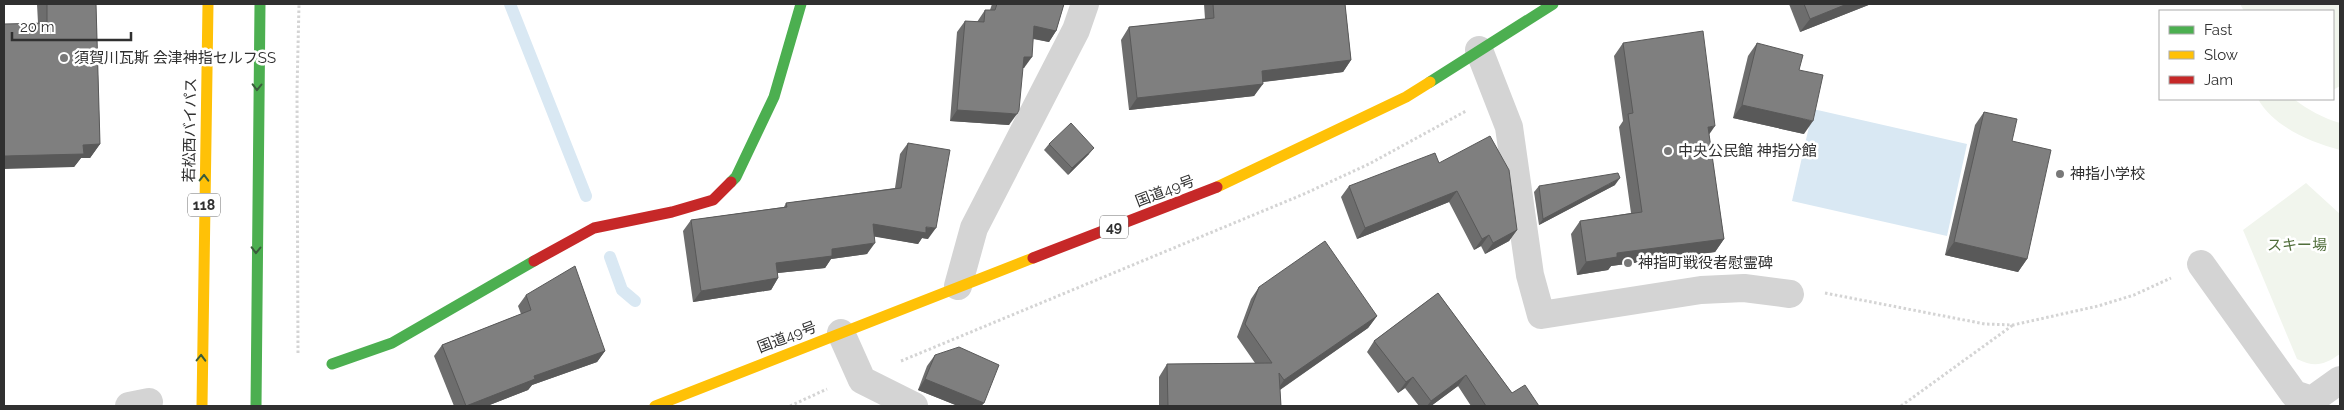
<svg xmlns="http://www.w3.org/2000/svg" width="2344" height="410" font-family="Raleway,'Noto Sans JP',sans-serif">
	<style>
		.green { fill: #f1f5ed }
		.water { fill: #d9e8f3 }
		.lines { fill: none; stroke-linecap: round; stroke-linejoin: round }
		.stream { stroke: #d9e8f3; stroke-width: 12 }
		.path { stroke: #d4d4d4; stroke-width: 3; stroke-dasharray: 2.5 2.5; stroke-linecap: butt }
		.street { stroke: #d4d4d4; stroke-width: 28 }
		.fast { stroke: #4caf50; stroke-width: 11 }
		.slow { stroke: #ffc107; stroke-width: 11 }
		.jam { stroke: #c62828; stroke-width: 11 }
		.wall { fill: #6d6d6d }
		.shaded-wall { fill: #595959 }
		.building { fill: #7f7f7f; stroke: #595959 }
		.oneway { stroke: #3a5c3b }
		.poi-dot { fill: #787878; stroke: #fff; stroke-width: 2 }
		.labels { text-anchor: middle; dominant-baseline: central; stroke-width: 5; stroke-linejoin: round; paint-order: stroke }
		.shield { fill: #fff; stroke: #6e6e6e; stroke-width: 1 }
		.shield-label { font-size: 14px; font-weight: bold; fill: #303030 }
		.poi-label { font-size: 15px; fill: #303030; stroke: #fff; text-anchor: start }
		.street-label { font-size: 15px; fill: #303030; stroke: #fff }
		.park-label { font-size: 15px; fill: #516e3b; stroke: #fff }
	</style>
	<rect width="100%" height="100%" fill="#fff"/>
	<g class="green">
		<polygon points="2240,4 2340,4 2340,86 2333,90 2333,11 2244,11"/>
		<path d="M2258 99H2294C2308 110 2323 118 2340 123V150C2310 142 2274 127 2258 99Z"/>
		<path d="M2306 183 2340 214V354C2324 365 2315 368 2297 359L2243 230Z"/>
	</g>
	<polygon class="water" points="1813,109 1967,144 1947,236 1792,201"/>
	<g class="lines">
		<g class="stream">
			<polyline points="510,4 586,196"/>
			<polyline points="610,257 622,290 635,301"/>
		</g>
		<g class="path">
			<polyline points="1825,293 1985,324 2013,325 2098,306 2134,295 2171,278"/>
			<polyline points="298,353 297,91 299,4"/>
			<polyline points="901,361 1304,194 1369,164 1466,111"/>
			<polyline points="790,406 827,389"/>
			<polyline points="1901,406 2013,325"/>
		</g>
		<g class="street">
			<polyline points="1479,50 1509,127 1530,275 1541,315 1701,290 1744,288 1790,294"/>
			<polyline points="2201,264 2294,394 2312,400 2340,380"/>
			<polyline points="958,286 974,228 1076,30 1085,4"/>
			<polyline points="841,333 862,380 914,406"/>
			<polyline points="129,406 149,402"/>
		</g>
		<g class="fast">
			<polyline points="1430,82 1553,4"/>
			<polyline points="731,182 736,177 774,97 801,4"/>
			<polyline points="332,364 392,343 534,261"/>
			<polyline points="256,406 260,4"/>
		</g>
		<g class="slow">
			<polyline points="1217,187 1406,97 1430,82"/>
			<polyline points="202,406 208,4"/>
			<polyline points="655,406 1033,258"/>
		</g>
		<g class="jam">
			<polyline points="1033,258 1217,187"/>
			<polyline points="534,261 594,228 672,212 713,200 731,182"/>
		</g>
	</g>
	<g class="wall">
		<polygon points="37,4 96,4 100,144 90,158 81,158 74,167 38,23"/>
		<polygon points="992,4 1064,4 1056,31 1049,42 1033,39 1024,68 1023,68 1009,125 950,121 957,32 965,21 977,22 985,10 990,10"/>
		<polygon points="1204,4 1345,4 1351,60 1343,72 1263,82 1254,96 1129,110 1121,40 1129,27 1205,19"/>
		<polygon points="1789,4 1871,4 1800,32"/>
		<polygon points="1623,43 1709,135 1724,239 1715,252 1611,266 1608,270 1577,275 1571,234 1580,221 1631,213 1619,127 1623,121 1614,56"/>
		<polygon points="1757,43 1799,70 1804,134 1733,118 1748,56"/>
		<polygon points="1984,112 2012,141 2027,259 2018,272 1945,255 1975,125"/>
		<polygon points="908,143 928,239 922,238 918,244 874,236 867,254 831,259 825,268 778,273 778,278 771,290 693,302 683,231 691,220 784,207 786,203 895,188 900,154"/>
		<polygon points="1049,144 1089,154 1068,175 1044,150"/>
		<polygon points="1439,163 1517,230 1509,241 1485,254 1481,246 1474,250 1449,202 1357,239 1341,197 1349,186"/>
		<polygon points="1615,185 1539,225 1534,192 1539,186"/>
		<polygon points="1259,287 1377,316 1368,328 1280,390 1281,406 1159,406 1159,377 1167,364 1255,363 1237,337 1251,299"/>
		<polygon points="1438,293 1512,393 1539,406 1471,406 1458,386 1431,406 1419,406 1405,388 1398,393 1367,352 1374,341"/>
		<polygon points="526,295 605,351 597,362 532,385 528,390 487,406 454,406 434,356 442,345 521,314 518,306"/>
		<polygon points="935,355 984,403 981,406 958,406 918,390 927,366"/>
	</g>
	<g class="shaded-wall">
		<polygon points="1847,4 1871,4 1800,32 1810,19"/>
		<polygon points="1034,26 1056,31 1049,42 1026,37"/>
		<polygon points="1024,57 1032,57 1024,68 1016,68"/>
		<polygon points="1351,60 1343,72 1253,83 1262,71"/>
		<polygon points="1263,84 1254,96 1129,110 1137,98"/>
		<polygon points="1742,105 1813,121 1804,134 1733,118"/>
		<polygon points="957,110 1017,114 1009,125 950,121"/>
		<polygon points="1715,126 1706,139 1708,127"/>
		<polygon points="100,144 90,158 81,158 74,167 4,169 4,156 83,145"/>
		<polygon points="1094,148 1089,154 1068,175 1072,168"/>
		<polygon points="1620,178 1615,185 1539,225 1543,219"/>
		<polygon points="1457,191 1449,202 1357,239 1365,228"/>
		<polygon points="873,224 926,227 936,228 928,239 922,238 918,244 865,235"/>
		<polygon points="1517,230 1509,241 1485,254 1493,243"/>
		<polygon points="1489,235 1481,246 1474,250 1482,239"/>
		<polygon points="1724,239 1715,252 1611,266 1608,270 1577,275 1586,262 1617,253"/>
		<polygon points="1954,242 2027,259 2018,272 1945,255"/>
		<polygon points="875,243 867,254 831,259 825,268 768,274 776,263 832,249"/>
		<polygon points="778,278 771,290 693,302 701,291"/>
		<polygon points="1377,316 1368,328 1275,393 1284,380"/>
		<polygon points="605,351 597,362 532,385 528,390 487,406 466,406 534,376"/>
		<polygon points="1466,375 1458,386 1431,406 1427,406 1431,401"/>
		<polygon points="1413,377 1405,388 1398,393 1406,382"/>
		<polygon points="925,379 984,403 981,406 958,406 918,390"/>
	</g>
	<g class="building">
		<polygon points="47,4 96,4 100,144 83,145 84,154 4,156 4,24 47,23"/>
		<polygon points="997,4 1064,4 1056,31 1034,26 1032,57 1024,57 1019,110 1017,114 957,110 965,21 984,22 985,10 995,10"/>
		<polygon points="1213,4 1345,4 1351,60 1262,71 1263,84 1137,98 1129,27 1214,18"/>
		<polygon points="1804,4 1847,4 1810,19"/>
		<polygon points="1703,31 1715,126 1708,127 1724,239 1617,253 1617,257 1586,262 1580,221 1642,212 1628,114 1633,113 1623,43"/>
		<polygon points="1757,43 1803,55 1799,70 1823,75 1813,121 1742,105"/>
		<polygon points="1984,112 2017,119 2012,141 2051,150 2027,259 1954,242"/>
		<polygon points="1071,123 1094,148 1072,168 1049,144"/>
		<polygon points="1490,136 1509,170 1517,230 1493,243 1489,235 1482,239 1457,191 1365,228 1349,186 1435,153 1439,163"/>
		<polygon points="908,143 950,150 936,228 926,227 926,233 873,224 875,243 832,249 832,256 776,263 778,278 701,291 691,220 787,207 786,203 901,188"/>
		<polygon points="1618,173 1620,178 1543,219 1539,186"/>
		<polygon points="1325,241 1377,316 1284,380 1279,373 1281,406 1168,406 1167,364 1272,363 1245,324 1259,287"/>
		<polygon points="575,266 605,351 534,376 535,379 466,406 442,345 531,310 526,295"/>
		<polygon points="1438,293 1512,393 1525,385 1539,406 1486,406 1466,375 1431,401 1413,377 1406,382 1374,341"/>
		<polygon points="959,347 999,365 984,403 925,379 935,355"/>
	</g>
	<defs><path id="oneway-chevron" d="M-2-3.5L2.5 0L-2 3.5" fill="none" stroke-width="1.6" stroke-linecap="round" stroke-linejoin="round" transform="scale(1.25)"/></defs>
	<g class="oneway">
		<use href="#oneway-chevron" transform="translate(257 87) rotate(91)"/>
		<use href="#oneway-chevron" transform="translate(204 178) rotate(-89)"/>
		<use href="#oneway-chevron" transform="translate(256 250) rotate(91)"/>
		<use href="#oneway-chevron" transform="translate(201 358) rotate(-89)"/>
	</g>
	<g class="poi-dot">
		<circle cx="64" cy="58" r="5"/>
		<circle cx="1668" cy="151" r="5"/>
		<circle cx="2060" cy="174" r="5"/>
		<circle cx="1628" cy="263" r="5"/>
	</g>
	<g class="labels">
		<g class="shield">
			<rect x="188" y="193.5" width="32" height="23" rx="4"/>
			<rect x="1100" y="215.5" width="28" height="23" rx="4"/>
		</g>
		<g class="shield-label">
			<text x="204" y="205">118</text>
			<text x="1114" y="227">49</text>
		</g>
		<g class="poi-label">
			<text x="74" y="58">須賀川瓦斯 会津神指セルフSS</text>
			<text x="1678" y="151">中央公民館 神指分館</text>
			<text x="2070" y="174">神指小学校</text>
			<text x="1638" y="263">神指町戦役者慰霊碑</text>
		</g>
		<g class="street-label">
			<text transform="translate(190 130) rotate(-89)">若松西バイパス</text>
			<text transform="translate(1165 191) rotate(-21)">国道49号</text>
			<text transform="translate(787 337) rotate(-21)">国道49号</text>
		</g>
		<g class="park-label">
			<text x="2297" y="245">スキー場</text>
		</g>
	</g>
	<rect width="2344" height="410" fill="none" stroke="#303030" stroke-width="10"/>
	<rect x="2159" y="10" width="175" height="90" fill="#ffffff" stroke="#acacac"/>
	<rect x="2169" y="26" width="25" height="8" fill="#4caf50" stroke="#acacac"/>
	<text x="2204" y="35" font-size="15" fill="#303030">Fast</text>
	<rect x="2169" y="51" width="25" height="8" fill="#ffc107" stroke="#acacac"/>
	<text x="2204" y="60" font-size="15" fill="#303030">Slow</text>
	<rect x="2169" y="76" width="25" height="8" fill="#c62828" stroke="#acacac"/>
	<text x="2204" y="85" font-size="15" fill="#303030">Jam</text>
	<path d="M12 32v8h119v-8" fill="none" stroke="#303030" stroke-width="2.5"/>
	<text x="20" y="32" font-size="15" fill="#303030" stroke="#ffffff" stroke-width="4" paint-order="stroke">20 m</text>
</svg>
